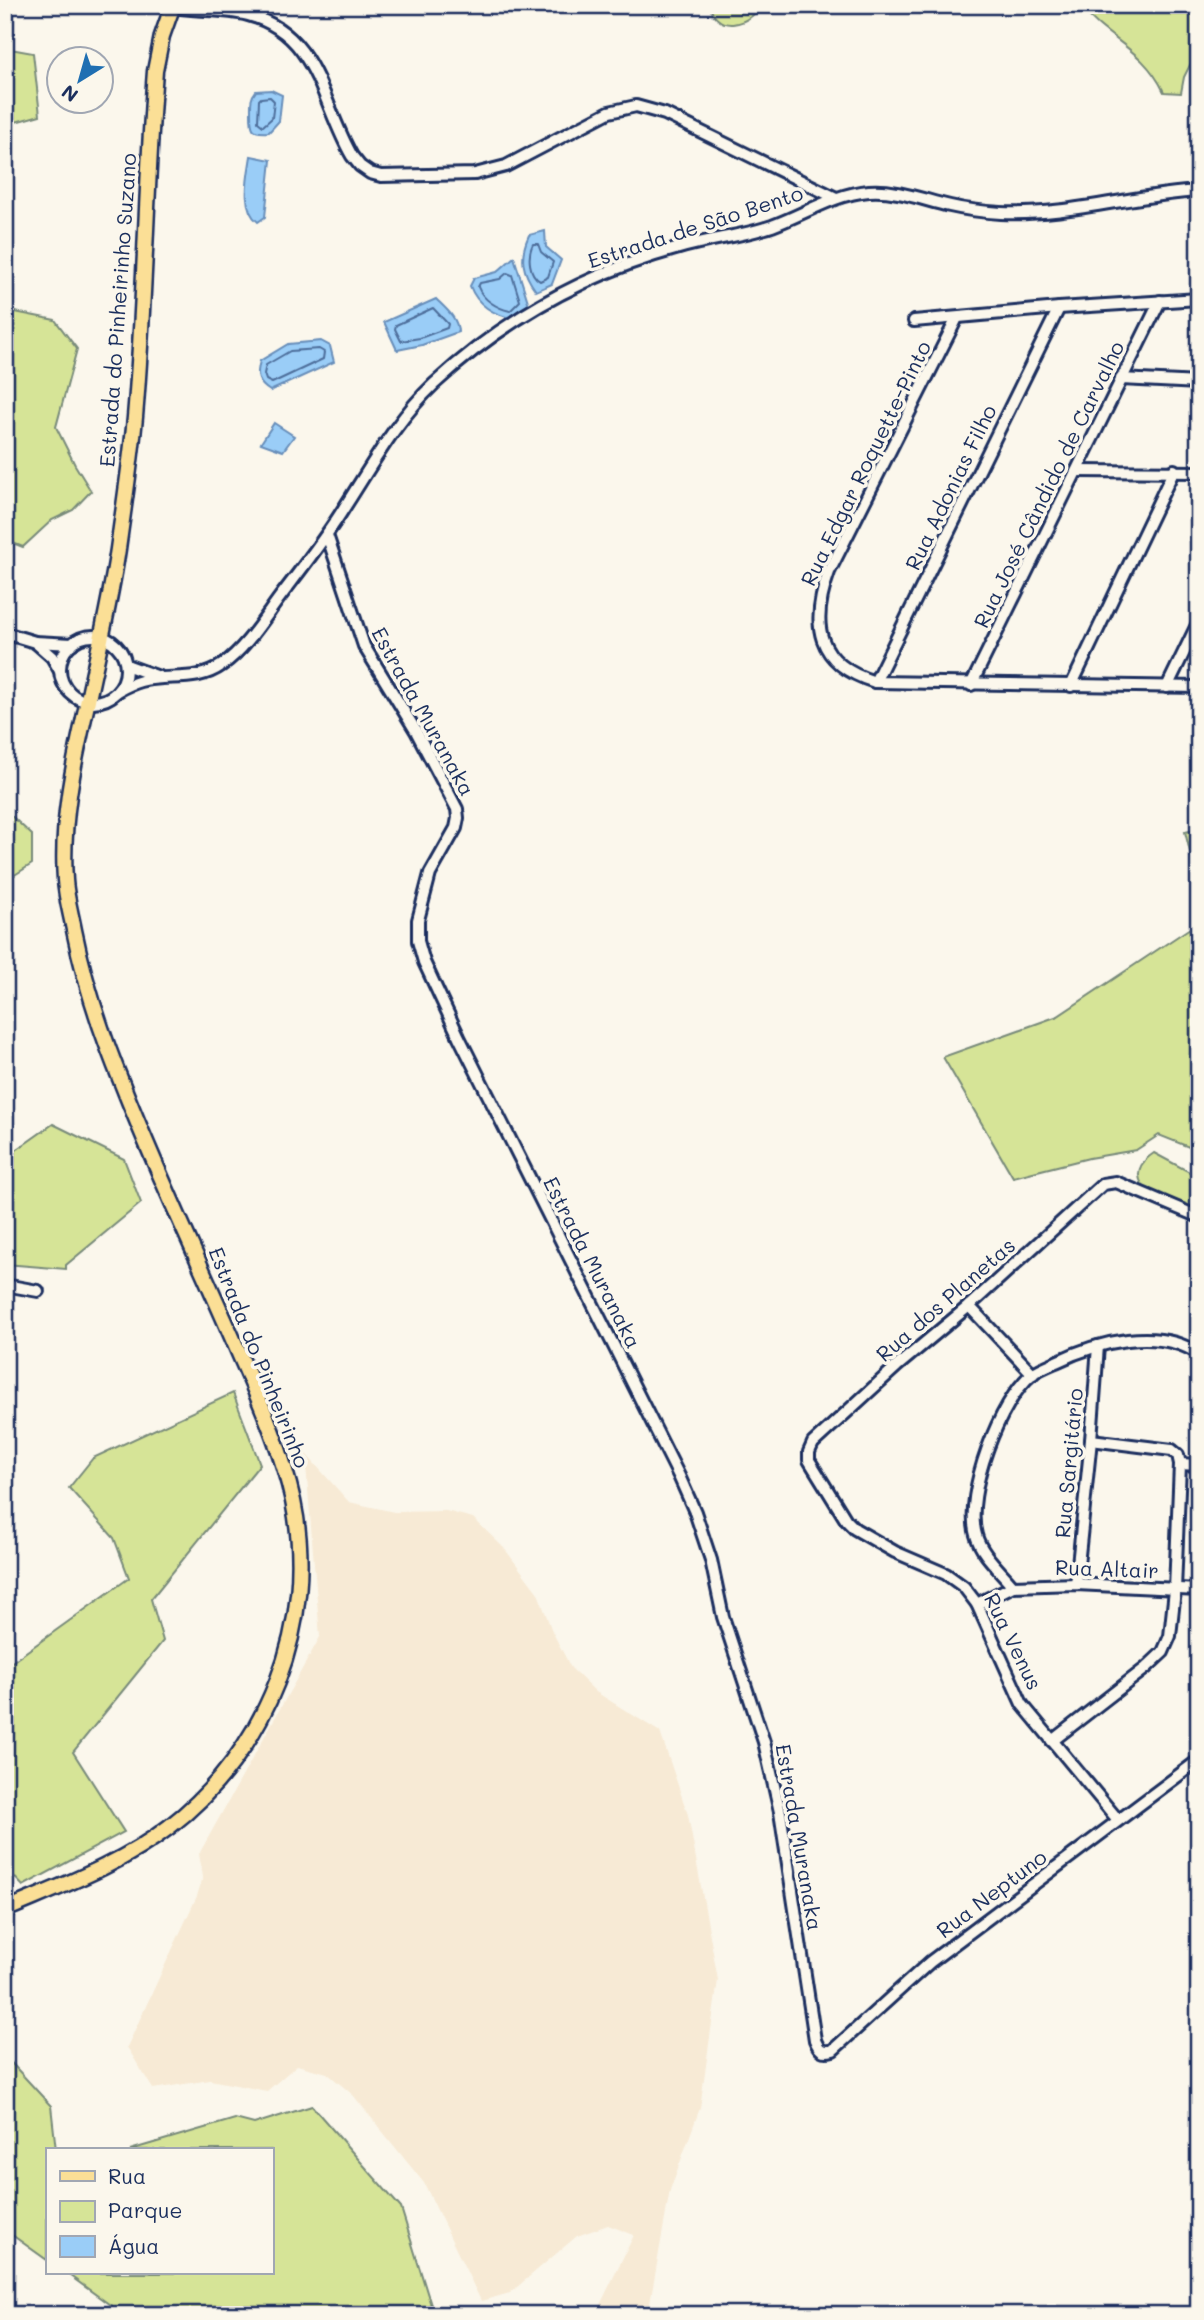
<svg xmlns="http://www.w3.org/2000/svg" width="1204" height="2320" font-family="Mali,sans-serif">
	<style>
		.built { fill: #f7ead5 }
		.green { fill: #d6e497; stroke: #788a7a; stroke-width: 2 }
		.water { fill: #9acdf7; stroke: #678eba; stroke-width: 2 }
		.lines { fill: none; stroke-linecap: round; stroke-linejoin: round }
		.shore { stroke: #4e6e9b; stroke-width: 2 }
		.minor-casing { stroke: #1b2f5e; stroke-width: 16 }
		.major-casing { stroke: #1b2f5e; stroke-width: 19 }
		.minor { stroke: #fbf7ec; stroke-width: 10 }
		.major { stroke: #fbdf96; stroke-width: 14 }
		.labels { text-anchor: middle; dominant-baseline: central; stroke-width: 7; stroke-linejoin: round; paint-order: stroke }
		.street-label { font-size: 21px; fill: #1b2f5e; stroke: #fbf7ec }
	</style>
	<rect width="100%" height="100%" fill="#fbf7ec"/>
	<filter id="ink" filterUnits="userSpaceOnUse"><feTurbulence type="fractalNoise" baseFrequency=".0143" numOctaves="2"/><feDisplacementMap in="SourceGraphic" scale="14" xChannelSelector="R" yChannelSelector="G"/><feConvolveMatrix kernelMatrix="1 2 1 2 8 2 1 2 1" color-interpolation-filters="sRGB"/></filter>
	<g filter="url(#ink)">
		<polygon class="built" points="305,1453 349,1502 394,1512 446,1511 473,1518 504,1548 538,1593 552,1631 571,1668 596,1692 660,1732 688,1815 718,1980 700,2108 670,2190 648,2315 580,2315 599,2307 634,2235 608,2225 577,2236 510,2293 481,2301 424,2183 353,2095 327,2073 297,2065 267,2091 210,2080 153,2089 127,2047 197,1896 203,1877 199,1854 320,1637"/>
		<g class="green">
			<path d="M709 5H763C748 25 719 35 709 5Z"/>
			<path d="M1079 5H1199V59L1192 61 1184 77 1181 93 1164 92C1143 48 1107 40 1079 5Z"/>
			<polygon points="5,48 33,53 40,115 5,125"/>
			<polygon points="5,310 55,320 77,349 56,427 75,465 91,491 73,510 52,520 23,547 5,540"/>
			<polygon points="5,810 32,835 32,864 5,881"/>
			<polygon points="1199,829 1199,887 1185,832"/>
			<polygon points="1199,922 1199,1151 1159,1135 1136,1150 1089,1158 1013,1177 943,1057 1058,1016"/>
			<polygon points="53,1124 124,1159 141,1203 66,1265 66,1269 5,1264 5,1158"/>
			<path d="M1154 1153 1199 1177V1213C1188 1209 1154 1197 1147 1190 1132 1176 1140 1162 1154 1153Z"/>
			<polygon points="233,1393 260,1464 151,1599 163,1641 73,1752 124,1832 23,1886 5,1867 5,1667 129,1578 114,1538 69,1488 93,1458"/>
			<polygon points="5,2056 51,2106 56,2150 47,2150 47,2260 5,2230"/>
			<polygon points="312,2106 401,2208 434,2315 124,2315 66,2273 271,2273 271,2150 130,2150 235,2119 254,2124"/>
		</g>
		<g class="water">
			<path d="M271 90 282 95 279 121 269 132C251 134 251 128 251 113 251 104 250 98 256 91Z"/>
			<path d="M251 156 271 160 265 217 258 222C240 208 248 176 251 156Z"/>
			<path d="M545 231 546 247 561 260 552 284 536 291C522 272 519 257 529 235Z"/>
			<path d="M514 257 529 305 512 318C494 315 477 305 470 286L474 278 497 272Z"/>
			<path d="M436 299C445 308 458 318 458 332L422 345 397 350 384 322Z"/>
			<path d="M321 341 330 346 334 362 270 391C257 383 256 375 260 361L288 344Z"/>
			<polygon points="274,423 294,436 283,451 261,443"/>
		</g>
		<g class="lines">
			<g class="shore">
				<polygon points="261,98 270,97 274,101 272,118 263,126 258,122 259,100"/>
				<path d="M533 244H538L541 252 553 262 548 277 540 281C529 275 527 256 533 244Z"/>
				<path d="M507 273 512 275 520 301 510 311C497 308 483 300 478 287L480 283 500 279Z"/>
				<polygon points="433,308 448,324 447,328 420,338 401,341 395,329 396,325"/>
				<polygon points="319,349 324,352 323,359 272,383 266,380 264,374 266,365 290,351"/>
			</g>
			<g class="minor-casing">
				<g id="minor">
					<path d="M168 6C194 12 222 8 248 15 318 33 321 103 352 156L360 166 370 173 381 176 475 174 506 166 609 112 636 106 665 114 836 198"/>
					<path d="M957 318 829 572C810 624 816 664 875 682L1199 687"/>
					<polyline points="914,321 1059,308 1199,299"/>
					<polyline points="1121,379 1199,383"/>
					<polyline points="1077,471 1199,472"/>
					<path d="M327 535 364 646 416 731 457 809 458 818 456 828 430 874 418 920V941L424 962 459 1037 679 1476 695 1512 711 1560 723 1617 764 1742 780 1812 815 2040C819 2050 822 2053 833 2050L930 1962 1199 1760"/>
					<polyline points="5,633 35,642 72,644"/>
					<circle cx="93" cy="669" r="33"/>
					<polyline points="35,642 52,657 60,671"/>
					<polyline points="126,665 159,677"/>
					<polyline points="875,682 1059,308"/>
					<polyline points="971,685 1160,301"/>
					<polyline points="1071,686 1174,470"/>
					<polyline points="1167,687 1199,621"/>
					<path d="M118 691C125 687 133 683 141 681 169 674 197 683 222 665 246 648 263 620 280 597 302 568 325 539 344 508 372 465 396 420 434 384 504 319 587 273 679 248 710 239 742 236 772 226 805 214 834 194 869 191 897 189 923 200 950 206 967 210 984 212 1001 213 1068 216 1132 195 1199 191"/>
					<polyline points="5,1285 38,1291"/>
					<polyline points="969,1306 1033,1374"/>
					<polyline points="1180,1464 1199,1465"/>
					<polyline points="1076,1584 1091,1440 1098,1346"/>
					<path d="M1013 1586C1000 1570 981 1554 976 1535 964 1494 1000 1400 1032 1374 1039 1369 1049 1365 1056 1362 1097 1342 1158 1326 1199 1354"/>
					<polyline points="977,1604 1013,1586 1076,1584 1199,1590"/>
					<polyline points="1052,1741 1146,1668 1163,1652 1170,1636 1175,1590 1180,1464 1178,1455 1172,1450 1091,1440"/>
					<polyline points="1118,1820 1022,1704 977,1604 964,1587 946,1574 895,1552 855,1529 846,1520 809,1460 809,1452 813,1443 897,1366 969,1306 1103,1184 1116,1182 1199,1217"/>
				</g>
			</g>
			<g class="major-casing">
				<path id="major" d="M5 1910C61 1886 120 1865 169 1827 266 1753 319 1622 293 1501 282 1451 261 1404 241 1358 202 1267 159 1178 123 1086 102 1035 85 985 74 930 71 914 66 897 65 880 61 822 73 766 86 709 97 656 110 603 118 549 124 505 131 461 135 417 145 302 146 186 155 71L162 36 173 5"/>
			</g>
			<use href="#minor" class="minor"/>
			<use href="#major" class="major"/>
		</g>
	</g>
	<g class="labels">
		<g class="street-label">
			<text transform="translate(695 226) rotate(-18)">Estrada de São Bento</text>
			<text transform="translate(117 310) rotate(-86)">Estrada do Pinheirinho Suzano</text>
			<text transform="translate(865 463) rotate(-64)">Rua Edgar Roquette-Pinto</text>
			<text transform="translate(1048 484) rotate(-64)">Rua José Cândido de Carvalho</text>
			<text transform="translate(950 487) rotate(-64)">Rua Adonias Filho</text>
			<text transform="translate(424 711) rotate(61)">Estrada Muranaka</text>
			<text transform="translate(593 1262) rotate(63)">Estrada Muranaka</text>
			<text transform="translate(945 1299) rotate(-41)">Rua dos Planetas</text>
			<text transform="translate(260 1357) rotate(68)">Estrada do Pinheirinho</text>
			<text transform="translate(1068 1463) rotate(-85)">Rua Sargitário</text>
			<text transform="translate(1107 1568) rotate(2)">Rua Altair</text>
			<text transform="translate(1014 1641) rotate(64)">Rua Venus</text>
			<text transform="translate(800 1837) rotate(80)">Estrada Muranaka</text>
			<text transform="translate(991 1893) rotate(-37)">Rua Neptuno</text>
		</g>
	</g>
	<rect width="1204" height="2320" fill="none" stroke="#fbf7ec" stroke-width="28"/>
	<rect x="14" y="14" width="1176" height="2292" fill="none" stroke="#1b2f5e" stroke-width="2.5" filter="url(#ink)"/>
	<rect x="46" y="2148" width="228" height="126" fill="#fbf7ec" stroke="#a1a7b3" stroke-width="2"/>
	<rect x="60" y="2171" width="35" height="10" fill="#fbdf96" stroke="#a1a7b3" stroke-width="2"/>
	<text x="108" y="2184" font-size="21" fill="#1b2f5e">Rua</text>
	<rect x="60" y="2201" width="35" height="21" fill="#d6e497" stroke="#a1a7b3" stroke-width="2"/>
	<text x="108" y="2218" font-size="21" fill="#1b2f5e">Parque</text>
	<rect x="60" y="2236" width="35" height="21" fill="#9acdf7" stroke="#a1a7b3" stroke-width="2"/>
	<text x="108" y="2254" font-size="21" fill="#1b2f5e">Água</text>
	<g transform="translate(80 80) rotate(217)"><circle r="33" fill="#fbf7ec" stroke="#a1a7b3" stroke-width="2"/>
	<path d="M0-5L12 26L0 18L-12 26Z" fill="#1f6fb2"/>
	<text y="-10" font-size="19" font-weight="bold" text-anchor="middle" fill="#1b2f5e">N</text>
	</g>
</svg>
